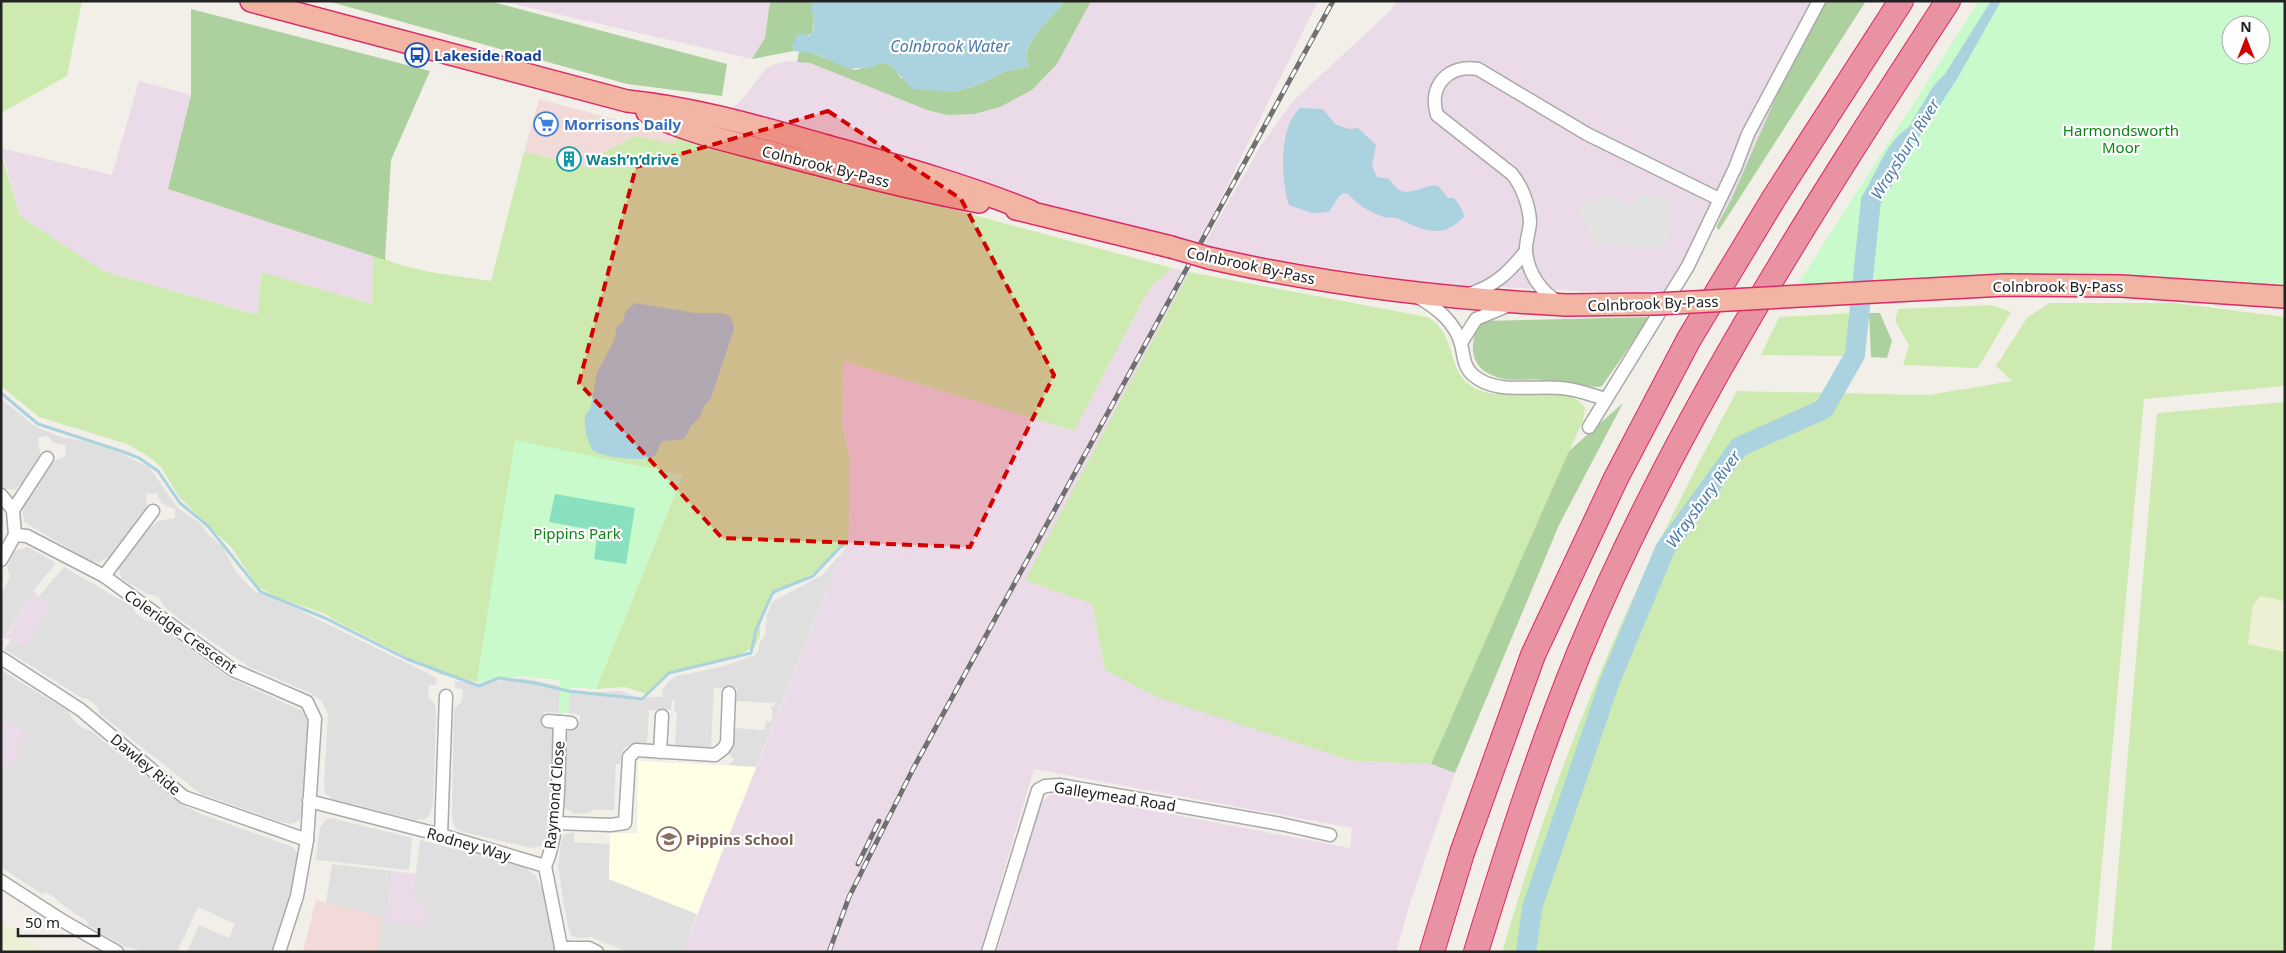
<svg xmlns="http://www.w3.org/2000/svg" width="2286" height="953" font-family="'Noto Sans',sans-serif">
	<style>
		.residential { fill: #e0dfdf }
		.commercial { fill: #f2dad9 }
		.industrial { fill: #ebdbe8 }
		.education { fill: #ffffe5 }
		.farmland { fill: #eef0d5 }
		.grass { fill: #cdebb0 }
		.forest { fill: #add19e }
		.park { fill: #c8facc; fill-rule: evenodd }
		.pitch { fill: #88e0be }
		.parking { fill: #e2e2e2 }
		.water { fill: #aad3df }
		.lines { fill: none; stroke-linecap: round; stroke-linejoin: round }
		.stream { stroke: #aad3df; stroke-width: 3 }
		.river { stroke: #aad3df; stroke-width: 20 }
		.minor-casing { stroke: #a9a9a9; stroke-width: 15 }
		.trunk-casing { stroke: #dc2a67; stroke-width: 24 }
		.motorway-casing { stroke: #dc2a67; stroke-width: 26 }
		.minor { stroke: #fff; stroke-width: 12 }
		.trunk { stroke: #f2b4a3; stroke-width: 21 }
		.motorway { stroke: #e892a2; stroke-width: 24 }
		.rail-casing { stroke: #707070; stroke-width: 5 }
		.rail { stroke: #fff; stroke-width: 3; stroke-dasharray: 9; stroke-linecap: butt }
		.trunk-bridge-casing { stroke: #dc2a67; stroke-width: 24; stroke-linecap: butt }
		.trunk-bridge { stroke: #f2b4a3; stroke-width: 21 }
		.marked { fill: #d40000; fill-opacity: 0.2; stroke: #d40000; stroke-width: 4; stroke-dasharray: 10 6; stroke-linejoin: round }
		.labels { text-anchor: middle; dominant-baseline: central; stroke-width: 4.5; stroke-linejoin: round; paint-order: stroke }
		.transit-label { font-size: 15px; font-weight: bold; fill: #164399; stroke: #fff; text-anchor: start }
		.shop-label { font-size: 15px; font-weight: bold; fill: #366cbe; stroke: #fff; text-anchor: start }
		.park-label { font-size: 15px; fill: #0c8416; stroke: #fff }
		.culture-label { font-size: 15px; font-weight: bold; fill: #0d838f; stroke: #fff; text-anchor: start }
		.street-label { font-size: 15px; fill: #222; stroke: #fff }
		.education-label { font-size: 15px; font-weight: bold; fill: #785e54; stroke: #fff; text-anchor: start }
		.water-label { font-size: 16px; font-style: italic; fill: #4a7aab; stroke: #fff }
	</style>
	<rect width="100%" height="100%" fill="#f2efe9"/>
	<g class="residential">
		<polygon points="1,399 36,427 64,438 81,440 118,452 149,467 177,507 201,524 208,534 223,547 236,572 254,591 293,607 437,678 436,685 429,685 428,697 434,703 436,711 433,805 429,816 425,819 416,820 332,799 329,796 325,793 324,785 328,714 321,700 308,692 249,667 178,618 164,606 158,597 147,594 122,579 119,570 122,562 150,528 158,521 175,518 175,509 161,503 157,493 146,494 147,509 112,555 98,563 88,560 24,522 22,507 51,462 66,456 65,445 54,443 48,436 38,438 40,455 22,483 14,490 1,488"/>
		<polygon points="28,547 56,563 33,591 4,639 1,637 1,595 10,577 7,567 15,551"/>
		<polygon points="842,553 756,767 728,765 734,760 729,754 733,744 734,728 765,730 766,721 771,722 773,716 771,706 775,706 775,703 736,701 737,688 714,688 711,747 675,745 677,712 674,712 675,700 672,700 671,710 649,710 647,744 635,744 625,747 622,752 620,764 616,764 614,810 593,810 589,813 575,814 565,808 562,802 563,778 566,735 569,729 579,724 580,715 568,713 570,690 588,692 621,691 637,697 662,697 663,689 669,681 677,676 725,666 755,655 759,650 759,644 765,635 767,615 772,602 822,575"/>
		<polygon points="64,567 133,607 136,613 146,621 153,622 230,678 307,713 309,717 302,814 299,821 291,824 281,822 201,794 100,714 97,706 88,699 82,698 4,649 12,639 27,646 50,604 38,597"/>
		<polygon points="1,670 68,711 73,720 83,728 91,731 181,804 201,814 293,847 298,854 297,878 274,952 187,952 199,925 229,938 235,924 198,907 177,952 144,952 124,946 87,925 88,922 68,909 54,897 46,892 43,895 1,867 1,766 8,769 12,762 14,763 16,749 26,734 1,718"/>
		<polygon points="522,678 561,686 559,713 544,712 543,722 552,727 554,733 546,836 541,846 531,848 459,831 454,826 452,816 454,710 462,701 463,689 455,688 455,681 473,684"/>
		<polygon points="331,818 412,838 409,870 316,860 320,827 326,820"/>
		<polygon points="574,832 574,842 610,844 609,879 697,914 683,952 627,952 591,937 578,938 572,936 569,930 564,906 558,866 562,838 566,834"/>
		<polygon points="420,840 523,866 536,876 545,896 554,952 378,952 380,927 326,902 332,864 392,871 386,923 418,904 413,896"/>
	</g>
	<g class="commercial">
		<polygon points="539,99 677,136 675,144 595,170 524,152"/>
		<polygon points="316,900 380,916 382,923 378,952 303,952"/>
	</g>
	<g class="industrial">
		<polygon points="500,1 770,1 765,38 752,59"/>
		<polygon points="1091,1 1318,1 1198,245 991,189 726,111 739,103 766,69 775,64 789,61 810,63 927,110 1057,64"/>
		<polygon points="1397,1 1825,1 1732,198 1678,290 1621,293 1437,284 1296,263 1203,246 1262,144 1293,101 1391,10"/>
		<polygon points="139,81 191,95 168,189 373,254 372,304 261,272 259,315 103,271 20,216 1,148 112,175"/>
		<polygon points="1172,268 1189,272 1026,580 1092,604 1105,670 1352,761 1431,764 1455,773 1411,900 1396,952 997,952 1042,801 1050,795 1058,793 1350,848 1352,828 1034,769 980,952 683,952 843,551 848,545 849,456 842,423 844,361 1074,431 1149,289"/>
		<polygon points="33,591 38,597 50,604 27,646 12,639 5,639"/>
		<polygon points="1,718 26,734 17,749 20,751 15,763 12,762 8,770 1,766"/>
		<polygon points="392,871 416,874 413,896 418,904 428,905 426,927 386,923"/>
	</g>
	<polygon class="education" points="638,761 756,767 697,914 609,879 610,833 637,833"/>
	<g class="farmland">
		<polygon points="2260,596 2285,601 2285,652 2248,644 2253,604"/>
		<polygon points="1,921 47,952 1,952"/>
	</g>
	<g class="grass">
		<polygon points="1,1 82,1 67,76 1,113"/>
		<path d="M635 136 675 144 677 136 1172 268 1149 289 1074 431 844 361 842 423 849 456 850 472 848 546 837 550 815 573 781 588 772 596 760 622V635L755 646 741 654 719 661 670 672 647 694 625 687 596 689 683 475 515 441 477 682 442 675 334 620 326 614 276 597 257 586 232 548 179 497 161 467 148 456 127 444 39 417 1 386V153L20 216 103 271 258 315 261 272 372 304 373 254C410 272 451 275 491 281L524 152 595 169 601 154Z"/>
		<path d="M1189 272 1427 317C1460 334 1443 377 1481 391 1507 401 1569 381 1585 408L1583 420 1431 764 1352 761 1154 696 1105 670 1092 604 1025 580Z"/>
		<path d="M2049 303H2175L2285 317V386L2144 399 2094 952H1502C1518 900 1533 848 1552 797 1602 656 1666 521 1737 391L1928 395 2012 381 1996 366 2027 318Z"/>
		<polygon points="1992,305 2011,312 1978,368 1903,365 1909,345 1895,321 1898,309"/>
		<polygon points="1855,313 1856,327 1843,356 1761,355 1779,317"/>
		<polygon points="2285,402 2285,601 2260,596 2253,605 2248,644 2285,652 2285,952 2111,952 2157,413"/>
	</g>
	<g class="forest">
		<polygon points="327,1 489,1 727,64 722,96 627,84"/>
		<polygon points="770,1 812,1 814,17 812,33 792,46 794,51 752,59 765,38"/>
		<path d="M1065 1H1091L1057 64 1032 90 1000 107 974 114 948 115 927 110 810 63 797 62 799 52 807 51 855 70 885 62 895 69 901 78 953 92 980 84 1004 72 1029 66C1028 63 1026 59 1026 56 1027 38 1054 15 1065 1Z"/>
		<polygon points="1825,1 1866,1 1719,230 1716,227 1732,198 1780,88"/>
		<polygon points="191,9 430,71 391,160 385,260 168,189 191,95"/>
		<polygon points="1869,313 1880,313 1892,341 1887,358 1871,357"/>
		<path d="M1650 317 1602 386 1599 387C1582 387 1563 381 1546 380 1531 378 1515 382 1500 378 1469 370 1468 345 1480 321Z"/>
		<polygon points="1623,403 1559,525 1455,773 1431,764 1569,451"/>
	</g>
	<g class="park">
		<path d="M1979 1H2285V288L2179 278 2108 276 1794 290ZM2231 25H2261V55H2231Z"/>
		<polygon points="515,440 683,475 596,689 570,687 568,713 559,713 560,680 520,676 477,682"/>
	</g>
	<polygon class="pitch" points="555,494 635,508 626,564 594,559 598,531 549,522"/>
	<polygon class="parking" points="1607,193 1631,206 1638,194 1669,195 1670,222 1668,238 1663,248 1595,245 1578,208"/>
	<g class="water">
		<path d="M812 1H1065C1054 15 1027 38 1026 55 1026 59 1028 63 1029 66L1004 72 980 84 953 92 913 89C903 80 896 69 885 62L871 67 849 69 816 54 794 51 792 47 796 35 803 33 808 37C819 28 810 13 812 1Z"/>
		<path d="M1991 1H2001L1957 79 1883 192 1869 184C1879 166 1890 138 1908 128L1934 85 1945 74Z"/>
		<path d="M1300 108 1323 109 1335 124 1349 129 1358 128 1376 145 1372 166 1377 177 1389 179C1392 182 1394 186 1397 188 1409 199 1425 183 1438 186L1448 198H1454C1459 204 1463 210 1464 217 1441 240 1424 230 1399 219 1394 217 1389 218 1384 217 1370 213 1357 204 1348 194L1343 193 1339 196 1329 212 1312 213 1289 205C1281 180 1278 128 1300 108Z"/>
		<path d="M635 303 695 313H722L730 316 734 326 733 332 711 398 703 408 701 416 691 426 685 438 680 440 662 441C658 446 658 455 652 457 640 462 604 457 593 451 588 441 582 425 586 413L590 410 597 372 614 341 617 326 623 322C624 312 627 309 635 303Z"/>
	</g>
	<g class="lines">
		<polyline class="stream" points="1,393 38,424 124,452 139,458 158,471 180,503 208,526 261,592 325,618 407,659 479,686 499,678 535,683 568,691 642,699 669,673 751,653 756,630 773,592 813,576 844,543"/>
		<polyline class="river" points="1526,952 1532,908 1610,681 1665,549 1739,447 1824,409 1855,355 1871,200 1892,167"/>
		<g class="minor-casing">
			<g id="minor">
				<path d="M1469 294C1495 286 1509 272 1526 251"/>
				<path d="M1418 297C1437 308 1455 322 1461 344 1464 355 1463 366 1473 375 1495 395 1534 385 1561 388 1576 389 1591 395 1606 399"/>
				<path d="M1559 302C1541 293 1528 272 1526 252 1525 242 1530 231 1530 221 1529 205 1522 186 1512 174L1437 115C1428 86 1448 64 1478 69L1587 134 1719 199"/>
				<polyline points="1461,343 1476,319 1507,306"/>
				<polyline points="1589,427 1688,266 1735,168 1748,134 1819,1"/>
				<polyline points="1,495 13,510"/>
				<polyline points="15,535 13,510 47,458"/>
				<polyline points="1,560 15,535 27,536 104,576 233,670 307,702 315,719 307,840 297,896 279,952"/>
				<polyline points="104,576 153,511"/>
				<polyline points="1,658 81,710 184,797 307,840"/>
				<polyline points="548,721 571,723"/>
				<polyline points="660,752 662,716"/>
				<polyline points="309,801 441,835 545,866 562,952"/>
				<polyline points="555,823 610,825 625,823 629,757 636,750 715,755 723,749 727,743 729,693"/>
				<polyline points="441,835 446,696"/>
				<path d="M545 866C561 833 558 761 560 722"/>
				<polyline points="1,881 63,921 117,952"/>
				<polyline points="561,948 589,948 597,952"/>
				<polyline points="988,952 1038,790 1045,786 1059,785 1281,824 1330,835"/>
			</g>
		</g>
		<g class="trunk-casing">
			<g id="trunk">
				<path d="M251 1 627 101C695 108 759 127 824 145 894 165 963 184 1030 211"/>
				<path d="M647 112C684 132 734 142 774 153 842 171 910 189 979 202"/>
				<polyline points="1016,209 1171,247"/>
				<path d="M1209 258C1327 285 1446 299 1566 305"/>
				<polyline points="1912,290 2005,285 2121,286 2285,297"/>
			</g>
		</g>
		<g class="motorway-casing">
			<g id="motorway">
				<polyline points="1432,952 1462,853 1533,655 1616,478 1689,339 1774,198 1901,1"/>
				<path d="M1476 952C1507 851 1539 751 1579 653 1675 422 1812 210 1948 1"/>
			</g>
		</g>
		<use href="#minor" class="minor"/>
		<use href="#trunk" class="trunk"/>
		<use href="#motorway" class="motorway"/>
		<g class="rail-casing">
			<g id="rail">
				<polyline points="858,864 879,821"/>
				<polyline points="829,952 849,897 913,769 1333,1"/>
			</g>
		</g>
		<use href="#rail" class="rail"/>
		<g class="trunk-bridge-casing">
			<g id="trunk-bridge">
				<polyline points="1171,247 1209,258"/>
				<polyline points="1566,305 1656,304 1912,290"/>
			</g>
		</g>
		<use href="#trunk-bridge" class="trunk-bridge"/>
	</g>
	<path class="marked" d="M828 111 961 199 1054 375 970 547 722 538 579 383 636 167Z"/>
	<defs>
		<g id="bus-ring" transform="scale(1.25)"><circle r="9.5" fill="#fff" stroke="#1a4fb4" stroke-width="1.5"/><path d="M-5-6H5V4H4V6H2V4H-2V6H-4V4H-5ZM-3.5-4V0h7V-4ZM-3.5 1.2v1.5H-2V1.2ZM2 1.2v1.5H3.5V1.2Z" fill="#1a4fb4"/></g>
		<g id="supermarket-ring" transform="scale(1.25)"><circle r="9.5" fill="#fff" stroke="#3f7fe0" stroke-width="1.5"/><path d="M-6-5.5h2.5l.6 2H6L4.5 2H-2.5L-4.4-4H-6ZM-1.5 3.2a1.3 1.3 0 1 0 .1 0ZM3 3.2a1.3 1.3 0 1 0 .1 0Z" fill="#3f7fe0"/></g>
		<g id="building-ring" transform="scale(1.25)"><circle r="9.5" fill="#fff" stroke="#0f9aa8" stroke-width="1.5"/><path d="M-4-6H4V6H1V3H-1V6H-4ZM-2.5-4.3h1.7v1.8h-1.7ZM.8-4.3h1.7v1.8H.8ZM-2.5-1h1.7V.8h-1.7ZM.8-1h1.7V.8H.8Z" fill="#0f9aa8"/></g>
		<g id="school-ring" transform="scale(1.25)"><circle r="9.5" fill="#fff" stroke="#8d6e63" stroke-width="1.5"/><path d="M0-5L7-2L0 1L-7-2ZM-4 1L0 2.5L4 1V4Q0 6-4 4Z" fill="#8d6e63"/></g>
	</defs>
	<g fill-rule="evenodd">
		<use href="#bus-ring" x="417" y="55"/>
		<use href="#supermarket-ring" x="546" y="124"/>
		<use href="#building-ring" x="569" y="159"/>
		<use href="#school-ring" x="669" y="839"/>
	</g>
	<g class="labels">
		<g class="transit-label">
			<text x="434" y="55">Lakeside Road</text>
		</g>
		<g class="shop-label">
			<text x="564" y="124">Morrisons Daily</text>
		</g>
		<g class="park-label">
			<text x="2121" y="130">Harmondsworth<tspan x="2121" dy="17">Moor</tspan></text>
			<text x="577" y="533">Pippins Park</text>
		</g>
		<g class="culture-label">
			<text x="586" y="159">Wash’n’drive</text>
		</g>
		<g class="street-label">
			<text transform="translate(826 166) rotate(14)">Colnbrook By-Pass</text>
			<text transform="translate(1251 265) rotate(12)">Colnbrook By-Pass</text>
			<text x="2058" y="286">Colnbrook By-Pass</text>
			<text transform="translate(1653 303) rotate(-2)">Colnbrook By-Pass</text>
			<text transform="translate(181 631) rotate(35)">Coleridge Crescent</text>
			<text transform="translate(146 764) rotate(40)">Dawley Ride</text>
			<text transform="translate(554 795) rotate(-85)">Raymond Close</text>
			<text transform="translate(1115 796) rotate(9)">Galleymead Road</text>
			<text transform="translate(469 844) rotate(16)">Rodney Way</text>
		</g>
		<g class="education-label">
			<text x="686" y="839">Pippins School</text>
		</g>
		<g class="water-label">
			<text x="950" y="46">Colnbrook Water</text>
			<text transform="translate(1905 149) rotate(-58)">Wraysbury River</text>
			<text transform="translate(1703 499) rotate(-54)">Wraysbury River</text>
		</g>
	</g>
	<rect width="2286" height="953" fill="none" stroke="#222222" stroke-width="5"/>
	<g transform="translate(2246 40)"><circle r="24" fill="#ffffff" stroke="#a7a7a7"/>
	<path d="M0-4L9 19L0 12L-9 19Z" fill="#d40000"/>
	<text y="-8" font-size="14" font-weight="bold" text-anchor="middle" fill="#222222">N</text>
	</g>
	<path d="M18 928v8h81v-8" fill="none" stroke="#222222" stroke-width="2.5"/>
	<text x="25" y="928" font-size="15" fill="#222222" stroke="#ffffff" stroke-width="4" paint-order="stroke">50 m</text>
</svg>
